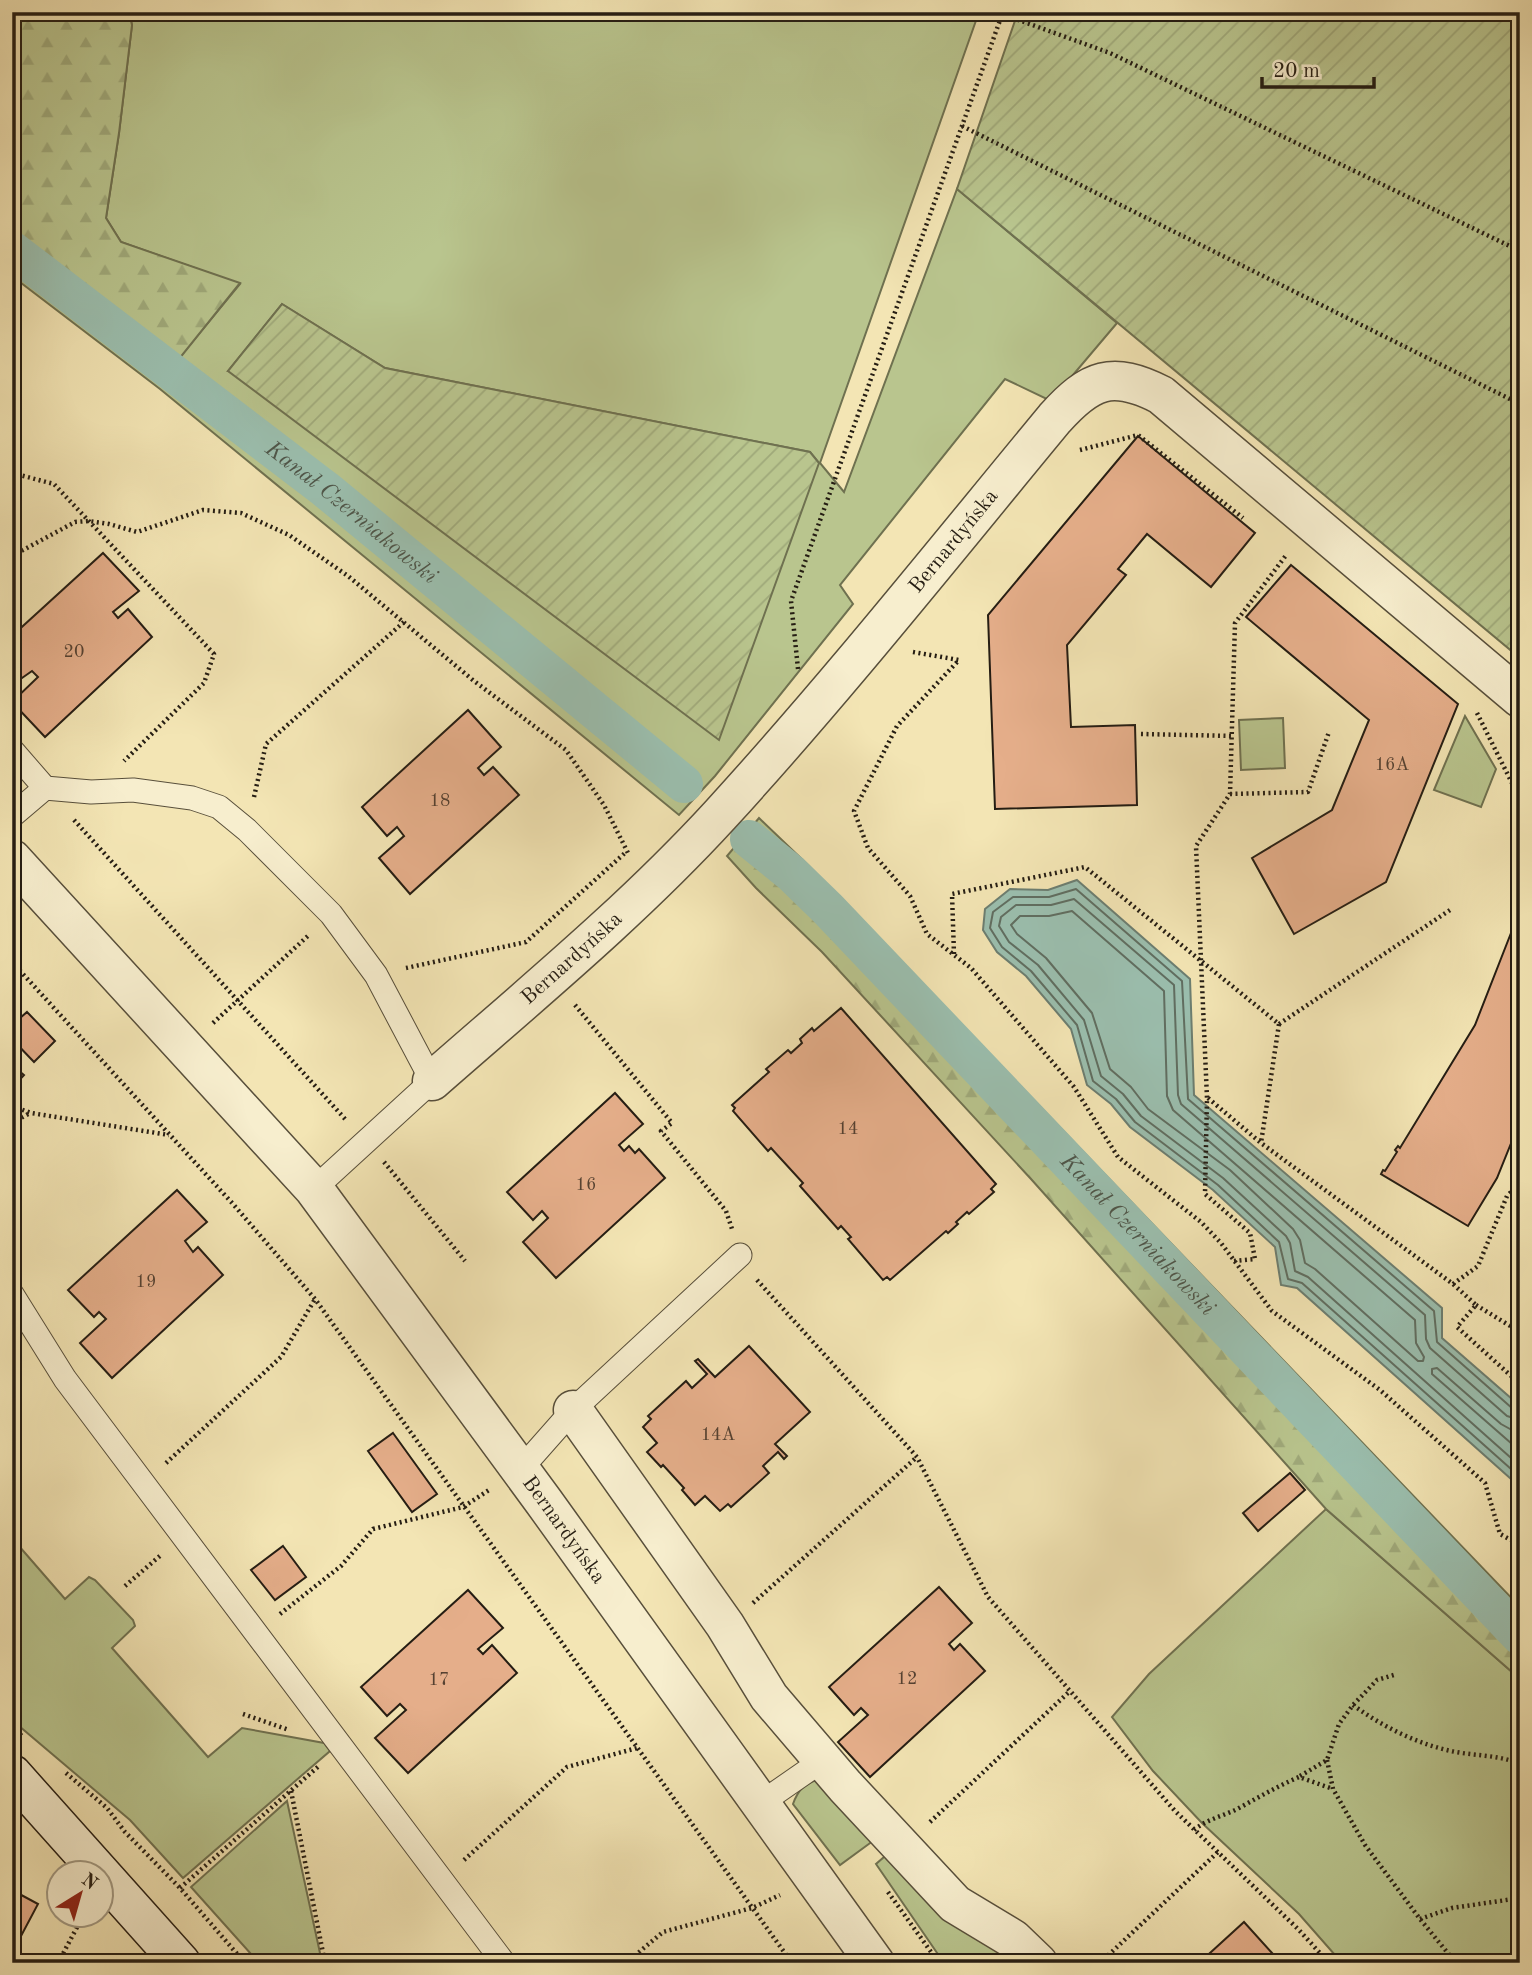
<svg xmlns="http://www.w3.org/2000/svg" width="1532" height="1975" font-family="'Old Standard TT',serif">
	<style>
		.green { fill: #b9c58e; stroke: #6f7150; stroke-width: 2; fill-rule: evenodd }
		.forest { fill: url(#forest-firs); stroke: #6f7150; stroke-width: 2 }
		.garden { fill: url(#garden-furrows); stroke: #6f7150; stroke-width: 2 }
		.water { fill: #9bbfaf; stroke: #6c7e71; stroke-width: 2 }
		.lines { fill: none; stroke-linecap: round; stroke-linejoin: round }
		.shore { stroke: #606e61; stroke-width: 2 }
		.canal { stroke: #9bbfaf; stroke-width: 38 }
		.building { fill: #e5ae8a; stroke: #251d13; stroke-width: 2 }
		.lane-casing { stroke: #584f3b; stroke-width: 25 }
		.street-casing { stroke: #584f3b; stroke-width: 41 }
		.secondary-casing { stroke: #251d13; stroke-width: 41 }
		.path { stroke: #251d13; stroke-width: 4.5; stroke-dasharray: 2 3.5; stroke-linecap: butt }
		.lane { stroke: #f7eece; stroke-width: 23 }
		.street { stroke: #f7eece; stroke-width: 38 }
		.secondary { stroke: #f7eece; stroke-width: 38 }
		.labels { text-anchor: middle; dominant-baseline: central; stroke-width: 7; stroke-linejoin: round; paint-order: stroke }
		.number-label { font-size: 18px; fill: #554131 }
		.street-label { font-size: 21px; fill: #251d13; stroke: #f7eece }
		.water-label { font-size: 23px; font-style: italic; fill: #4e564a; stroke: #f7eece }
	</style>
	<defs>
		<pattern id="forest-firs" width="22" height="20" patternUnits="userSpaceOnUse" patternTransform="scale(1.75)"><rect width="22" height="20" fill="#b9c58e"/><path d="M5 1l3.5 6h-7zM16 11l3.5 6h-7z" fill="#9fa97a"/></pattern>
		<pattern id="garden-furrows" width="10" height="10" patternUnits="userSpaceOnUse" patternTransform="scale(1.75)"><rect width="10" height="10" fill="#b9c58e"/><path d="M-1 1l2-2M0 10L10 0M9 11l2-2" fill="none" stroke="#9fa97a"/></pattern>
	</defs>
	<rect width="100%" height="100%" fill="#f3e5b4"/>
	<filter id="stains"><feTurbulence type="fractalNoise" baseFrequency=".00286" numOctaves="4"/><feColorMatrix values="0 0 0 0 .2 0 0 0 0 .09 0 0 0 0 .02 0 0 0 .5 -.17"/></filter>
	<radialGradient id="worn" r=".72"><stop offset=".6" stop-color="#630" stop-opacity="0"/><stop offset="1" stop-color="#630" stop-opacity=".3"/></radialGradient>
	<g class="green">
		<path d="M129 12H979L820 463 844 492 957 189 1117 323 1051 401 1005 379 840 585 853 604 715 776 679 815 160 389 12 276V231L178 359 240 284 121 242 106 218 119 133 132 25ZM282 304 385 368 810 452 819 463 228 371Z"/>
		<polygon points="1465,716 1496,769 1481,807 1434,790"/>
		<polygon points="1283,718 1285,768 1241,770 1239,720"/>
		<polygon points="1326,1509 1520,1679 1520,1963 1342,1963 1299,1914 1202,1823 1153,1771 1112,1717 1149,1674"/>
		<polygon points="12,1538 65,1599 89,1577 95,1580 133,1620 135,1626 112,1648 208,1757 242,1728 324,1743 330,1751 183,1878 130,1820 12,1720"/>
		<path d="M817 1780 877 1838 840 1865 793 1804C798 1790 804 1784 817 1780Z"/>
		<polygon points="287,1801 320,1953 312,1961 251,1954 191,1887"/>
		<polygon points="892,1850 1028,1963 944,1963 876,1864"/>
	</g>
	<g class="forest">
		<polygon points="12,12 129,12 132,25 119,133 106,218 121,242 240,283 179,359 12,230"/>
		<polygon points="759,818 809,866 1520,1607 1520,1679 1326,1509 1031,1179 822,952 756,888 727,856"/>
	</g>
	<g class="garden">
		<polygon points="1018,12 1520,12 1520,658 957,189"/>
		<polygon points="282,304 385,368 810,452 819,463 719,740 228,371"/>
	</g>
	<polygon class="water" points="1077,880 1190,979 1194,1095 1442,1308 1442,1338 1520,1406 1520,1487 1297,1288 1281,1285 1275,1247 1213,1190 1130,1127 1111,1104 1087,1085 1071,1029 1026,976 997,952 983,930 985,909 1010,889 1048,890"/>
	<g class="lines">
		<g class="shore">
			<polygon points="1072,911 1164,991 1167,1096 1173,1110 1415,1320 1416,1343 1424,1357 1423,1361 1418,1361 1315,1269 1305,1263 1300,1240 1293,1229 1230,1170 1148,1109 1131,1087 1110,1069 1092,1013 1046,958 1017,934 1011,925 1020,916 1049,916"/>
			<polyline points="1520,1411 1513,1409 1437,1342 1434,1311 1188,1099 1182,981 1076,889 1049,897 1013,897 993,912 990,928 1002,947 1031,971 1077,1025 1093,1081 1116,1099 1135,1122 1218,1185 1279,1242 1288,1279 1302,1283 1520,1477"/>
			<polyline points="1520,1420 1507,1416 1430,1348 1426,1339 1425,1315 1181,1104 1178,1095 1174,985 1074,899 1051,905 1016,905 1001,917 999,926 1009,942 1038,965 1084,1020 1101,1076 1123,1094 1141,1116 1223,1178 1286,1236 1290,1243 1295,1271 1308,1277 1520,1466"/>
			<polyline points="1520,1430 1510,1429 1501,1424 1437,1368 1432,1369 1432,1374 1520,1451"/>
		</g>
		<g class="canal">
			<path id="s1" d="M12 250 325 489 684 784"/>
			<path id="s2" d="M749 839 791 873 828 909 1520 1636"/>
		</g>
	</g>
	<g class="building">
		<polygon points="1138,436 1255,533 1211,587 1147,534 1118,569 1126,575 1067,645 1071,727 1135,725 1137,805 995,809 988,615"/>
		<polygon points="103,553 139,591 113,612 118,618 128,609 152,637 45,737 12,702 38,677 32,671 22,678 12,667 12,636"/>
		<polygon points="1291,565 1458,704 1386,882 1294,934 1252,858 1332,810 1369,720 1246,617"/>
		<polygon points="468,710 501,747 478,768 484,775 493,767 519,795 410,894 379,858 404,836 397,827 387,836 362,807"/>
		<polygon points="1520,910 1520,1121 1497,1178 1468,1226 1381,1174 1383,1170 1385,1171 1397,1152 1395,1150 1398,1146 1400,1148 1475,1025"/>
		<polygon points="841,1008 996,1184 991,1189 994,1192 969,1214 967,1212 956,1222 958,1224 948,1233 946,1231 890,1280 887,1277 883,1280 848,1239 851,1237 841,1226 838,1229 800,1186 803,1183 771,1148 768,1151 733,1111 735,1108 732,1105 769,1072 766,1069 788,1050 791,1053 802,1043 800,1039 812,1028 814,1031"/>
		<polygon points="27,1012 55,1041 34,1062 12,1039 12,1025"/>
		<polygon points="12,1065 24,1075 12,1088"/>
		<polygon points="615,1093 643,1124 619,1145 624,1151 629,1146 635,1153 639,1149 665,1178 556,1278 523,1242 548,1218 542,1211 533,1220 507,1192"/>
		<polygon points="177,1190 207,1222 185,1241 193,1252 198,1247 223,1275 112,1378 80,1343 106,1319 99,1312 94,1317 68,1290"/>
		<polygon points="749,1346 810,1412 775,1444 787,1456 784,1459 778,1452 763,1466 769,1473 731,1507 728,1504 720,1511 705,1496 695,1505 682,1490 684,1488 663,1465 661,1467 647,1452 657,1443 643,1427 651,1419 648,1416 686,1381 692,1388 707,1374 695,1361 698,1359 715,1377"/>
		<polygon points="393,1433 437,1494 412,1512 368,1451"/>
		<polygon points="1290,1473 1305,1490 1258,1531 1243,1513"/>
		<polygon points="283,1546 306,1577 275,1600 251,1570"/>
		<polygon points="939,1587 972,1623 949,1644 954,1650 960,1644 985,1671 870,1777 838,1742 868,1715 861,1708 854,1715 829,1687"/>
		<polygon points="468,1590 503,1628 478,1649 483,1654 492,1645 517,1673 408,1773 375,1738 406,1710 400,1704 387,1716 361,1687"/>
		<polygon points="12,1890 38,1904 12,1953"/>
		<polygon points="1244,1922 1273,1954 1264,1963 1199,1963"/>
	</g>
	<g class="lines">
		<g class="lane-casing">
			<g id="lane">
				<polyline points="12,750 45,788"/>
				<polyline points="12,816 45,788 91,792 133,790 192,798 219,807 247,830 331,914 376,975 432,1081 314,1189"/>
				<polyline points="12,1294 65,1379 504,1963"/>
				<polyline points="520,1470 573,1410 740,1255"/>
				<polyline points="761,1803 823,1760"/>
			</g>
		</g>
		<g class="street-casing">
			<g id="street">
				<path id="s3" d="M12 859 314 1189 544 1502 875 1963"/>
				<path id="s4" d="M432 1081C530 995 632 911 720 815 837 687 945 551 1055 418 1090 379 1112 370 1161 395L1520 698"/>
				<polyline points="573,1410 725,1625 769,1697 845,1786 955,1904 1013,1939 1038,1963"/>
			</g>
		</g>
		<g class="secondary-casing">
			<polyline id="secondary" points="12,1774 181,1963"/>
		</g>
		<g class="path">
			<polyline points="1002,14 1110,53 1520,251"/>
			<polyline points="962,126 1520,404"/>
			<polyline points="1080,450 1138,435 1243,518"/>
			<polyline points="12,473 54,484 214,654 204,683 124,761"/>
			<polyline points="12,556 75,522 89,521 109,524 137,532 203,510 241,513 289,535 348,576 474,681 566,750 604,805 629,855"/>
			<polyline points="913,652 959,660 897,726 854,811 868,848 910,896 927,934 971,968 1074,1087 1118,1157 1201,1222 1221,1243 1272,1311 1380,1390 1485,1483 1500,1534 1520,1545"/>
			<polyline points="798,669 791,601 1003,12"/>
			<polyline points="1477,713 1520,799"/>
			<polyline points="1141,734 1232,736"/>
			<polyline points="1230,794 1308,792 1329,732"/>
			<polyline points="254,797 266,744 405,621"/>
			<polyline points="74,820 346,1120"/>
			<polyline points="954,954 952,894 1085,867 1279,1024 1261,1143"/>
			<polyline points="12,962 233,1204 315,1299 792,1963"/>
			<polyline points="406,968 526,942 626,852"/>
			<polyline points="575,1005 672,1123 661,1131 726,1211 732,1229"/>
			<polyline points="213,1023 310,934"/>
			<polyline points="1279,1024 1450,910"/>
			<polyline points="1208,1098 1261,1143 1453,1284 1476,1305 1457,1327 1520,1384"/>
			<polyline points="12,1106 31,1113 169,1135"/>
			<polyline points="12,1123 30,1113"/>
			<polyline points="384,1162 465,1261"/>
			<polyline points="1234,1261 1255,1259 1250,1233 1205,1194 1207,1098 1196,846 1230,794 1235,623 1287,554"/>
			<polyline points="757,1280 917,1457 988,1597 1175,1811 1299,1930 1329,1963"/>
			<polyline points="1453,1284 1478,1266 1507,1196 1520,1183"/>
			<polyline points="1476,1305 1520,1332"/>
			<polyline points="166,1463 281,1357 315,1299"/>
			<polyline points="125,1586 161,1555"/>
			<polyline points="753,1603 917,1457"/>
			<polyline points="280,1614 341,1566 373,1529 463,1507 489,1490"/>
			<path d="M1353 1705C1383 1727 1419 1745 1456 1752 1478 1756 1499 1755 1520 1764"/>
			<polyline points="243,1714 289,1730"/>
			<polyline points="12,1727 22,1736"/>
			<polyline points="1327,1760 1333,1789 1365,1845 1420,1919 1456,1963"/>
			<polyline points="66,1773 107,1808 125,1832 180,1888 245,1963"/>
			<polyline points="1300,1776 1327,1760 1339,1724 1353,1705 1377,1680 1397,1674"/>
			<polyline points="291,1791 325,1963"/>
			<polyline points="930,1822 1070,1691"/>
			<path d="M1194 1830C1207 1819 1224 1816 1239 1808 1259 1797 1278 1786 1299 1777L1333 1789"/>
			<polyline points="464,1860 567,1767 637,1748"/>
			<polyline points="180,1888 320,1765"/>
			<polyline points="888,1892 939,1963"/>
			<polyline points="1420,1919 1452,1908 1520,1898"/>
			<polyline points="244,1960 280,1963"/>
			<polyline points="58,1963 83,1916"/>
			<polyline points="626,1963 663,1932 752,1908 780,1895"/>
			<polyline points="1100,1963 1218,1852"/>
		</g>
		<use href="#lane" class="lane"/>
		<use href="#street" class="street"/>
		<use href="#secondary" class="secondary"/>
	</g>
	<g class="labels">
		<g class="number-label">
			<text x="74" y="652">20</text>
			<text x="1392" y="765">16A</text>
			<text x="440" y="801">18</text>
			<text x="848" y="1129">14</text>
			<text x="586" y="1185">16</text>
			<text x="146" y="1282">19</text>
			<text x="718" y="1435">14A</text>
			<text x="907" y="1679">12</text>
			<text x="439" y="1680">17</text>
		</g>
		<g class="street-label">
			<text stroke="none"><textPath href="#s4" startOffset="752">Bernardyńska</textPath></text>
			<text stroke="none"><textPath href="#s4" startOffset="186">Bernardyńska</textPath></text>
			<text stroke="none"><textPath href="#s3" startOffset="870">Bernardyńska</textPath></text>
		</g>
		<g class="water-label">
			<text stroke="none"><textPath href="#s1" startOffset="429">Kanał Czerniakowski</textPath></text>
			<text stroke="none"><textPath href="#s2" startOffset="555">Kanał Czerniakowski</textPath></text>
		</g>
	</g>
	<rect width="1532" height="1975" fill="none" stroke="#f3e5b4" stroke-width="42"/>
	<rect x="14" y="14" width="1504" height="1947" fill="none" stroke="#251d13" stroke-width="3.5"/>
	<rect x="21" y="21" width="1490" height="1933" fill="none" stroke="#251d13" stroke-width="2"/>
	<g transform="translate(80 1894) rotate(37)"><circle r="33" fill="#f7eece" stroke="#a39a83" stroke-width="2"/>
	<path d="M0-5L12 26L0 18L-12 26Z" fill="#8f2418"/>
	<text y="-10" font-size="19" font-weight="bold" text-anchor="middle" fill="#251d13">N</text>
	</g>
	<path d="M1262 77v10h112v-10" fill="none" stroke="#251d13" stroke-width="3.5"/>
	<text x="1273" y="77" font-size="21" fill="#251d13" stroke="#f7eece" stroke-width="5" paint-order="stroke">20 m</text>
	<rect width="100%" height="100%" filter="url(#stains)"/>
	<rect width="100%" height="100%" fill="url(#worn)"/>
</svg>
